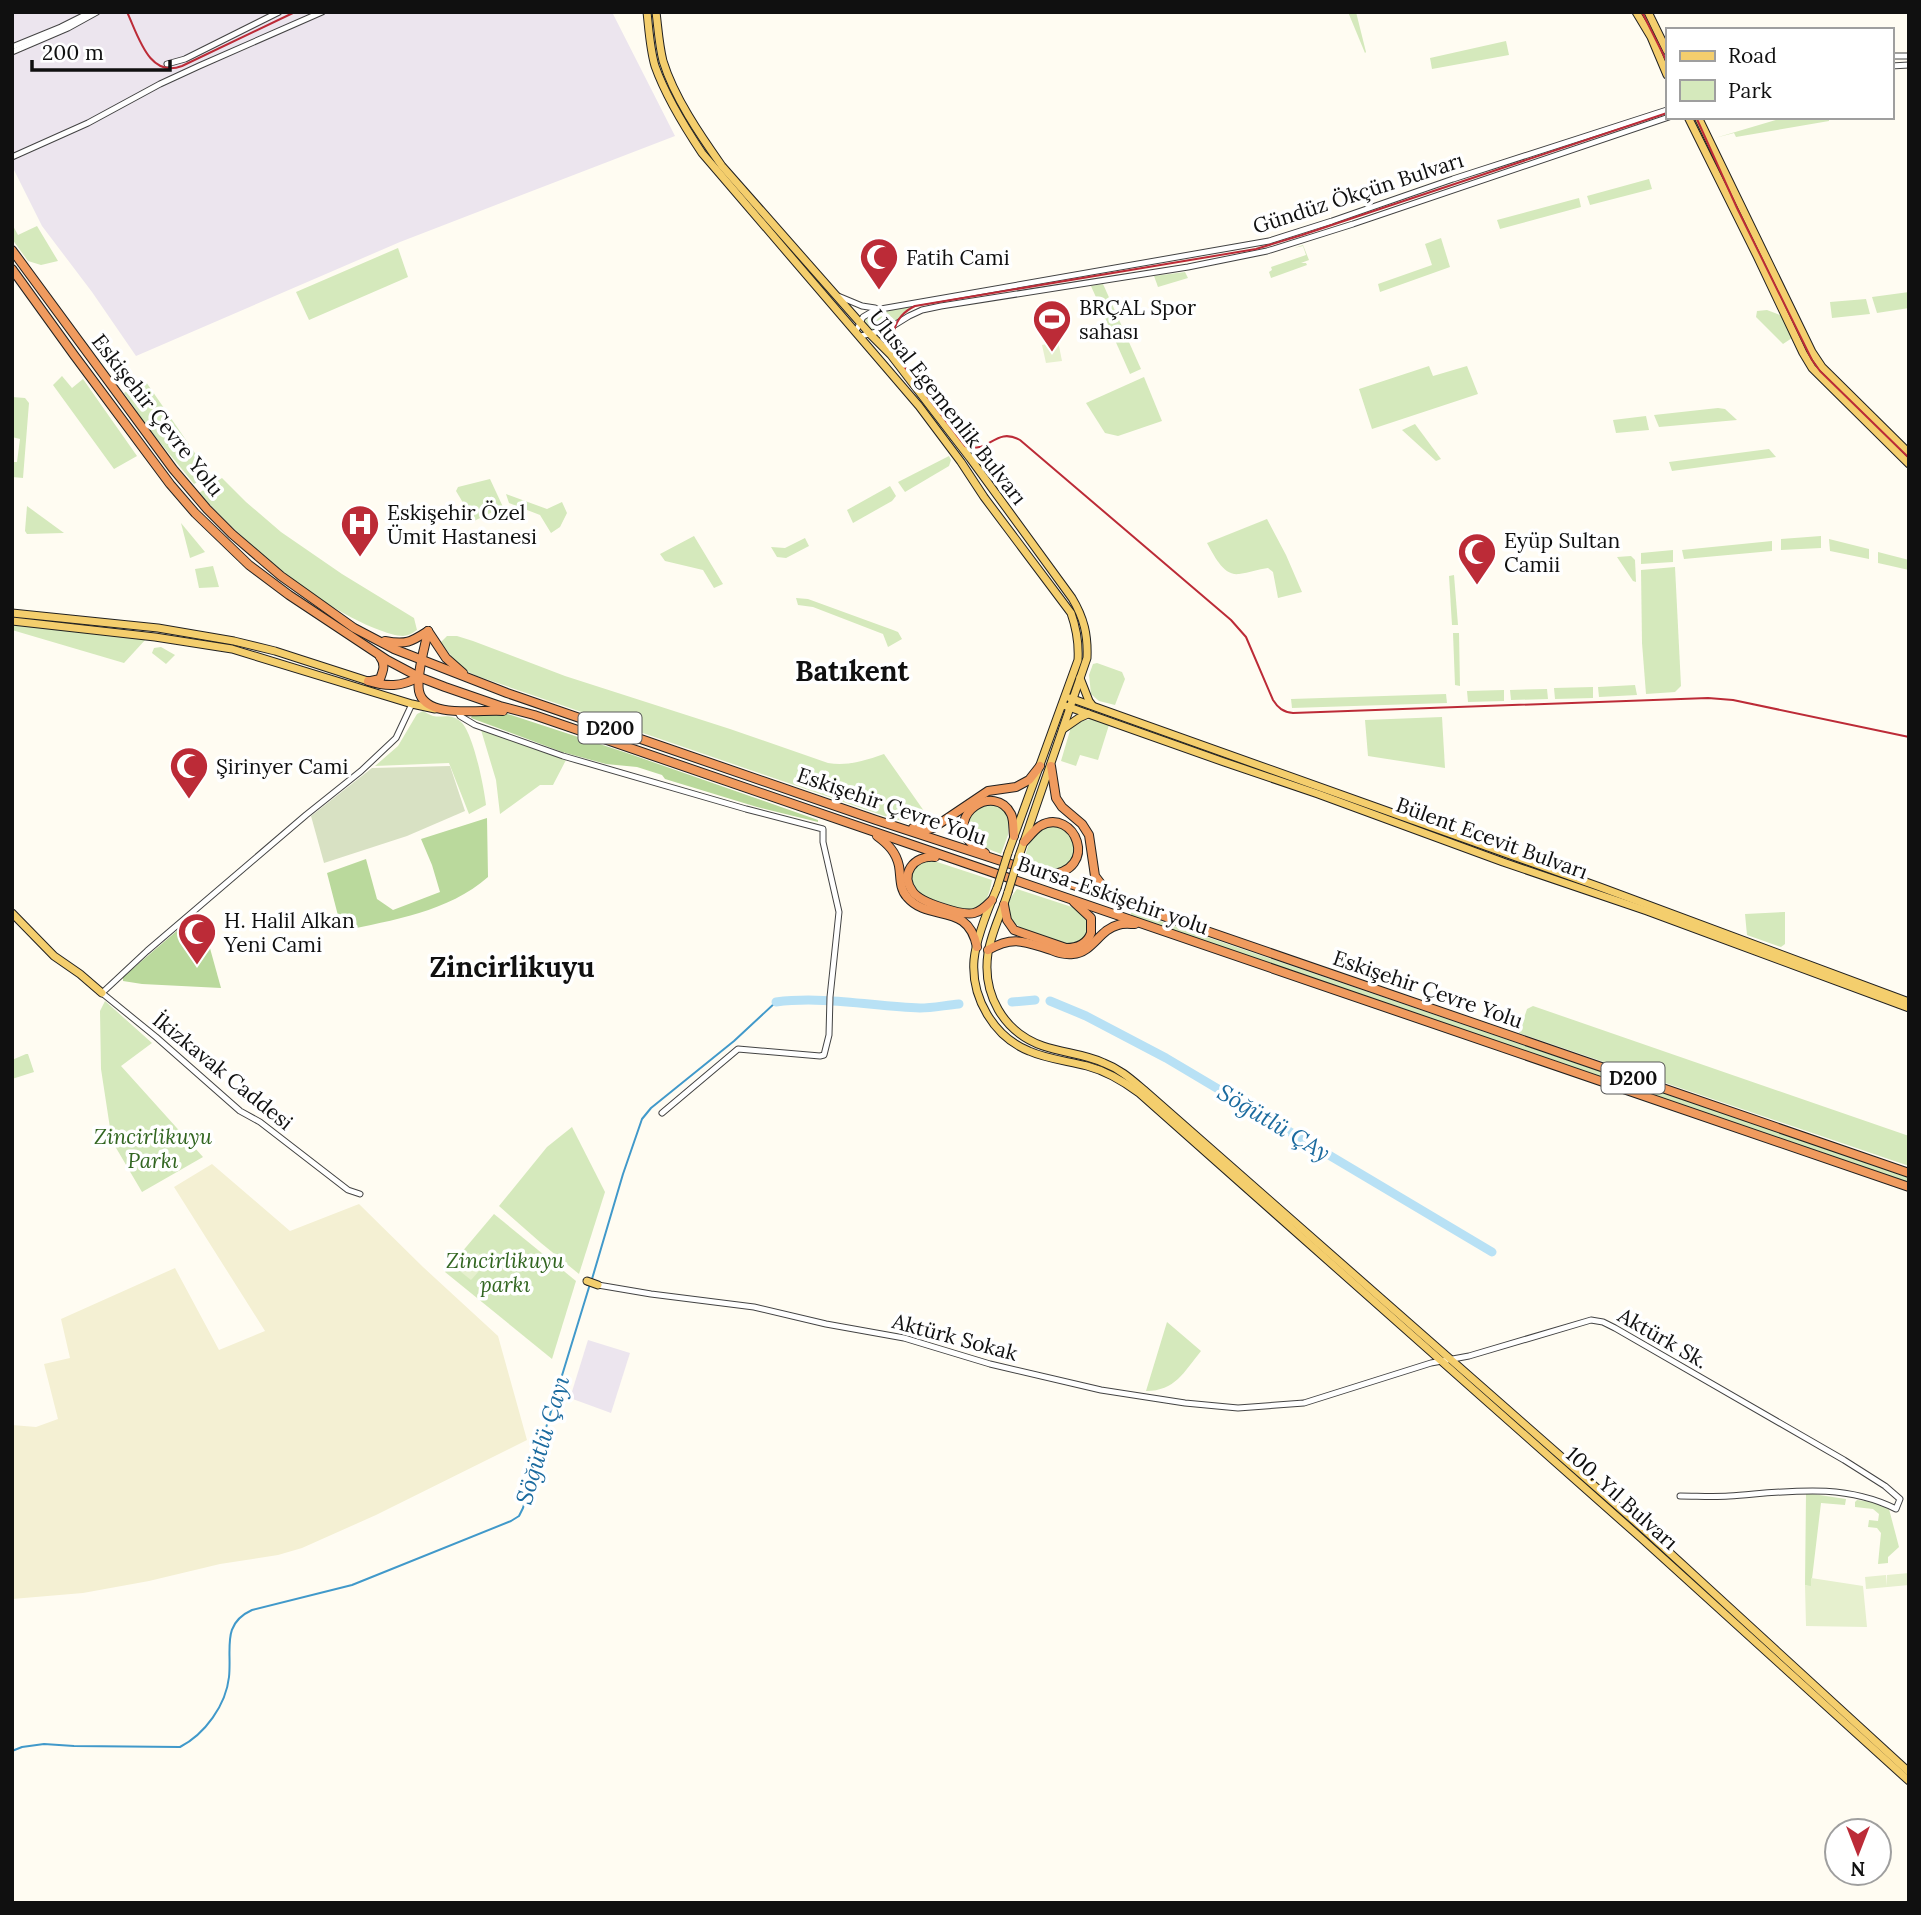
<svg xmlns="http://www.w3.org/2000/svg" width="1921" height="1915" font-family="Lora,serif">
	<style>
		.industrial { fill: #ece5ee }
		.farmland { fill: #f4f0d3 }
		.green { fill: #d5e9bc }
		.forest { fill: #bad99c }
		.cemetery { fill: #d8e1c3 }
		.pitch { fill: #e6f0ce }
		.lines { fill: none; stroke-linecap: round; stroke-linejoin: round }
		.stream { stroke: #4199ca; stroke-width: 2 }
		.river { stroke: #b8e1f5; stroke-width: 9 }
		.minor-casing { stroke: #434343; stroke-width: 7 }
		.major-casing { stroke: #212121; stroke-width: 9 }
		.highway-casing { stroke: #212121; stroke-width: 10 }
		.minor { stroke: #fff; stroke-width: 5 }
		.major { stroke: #f4ce6d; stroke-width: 7 }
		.highway { stroke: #f09b5f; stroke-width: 8 }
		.tram { stroke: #bc2b37; stroke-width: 2 }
		.major-bridge-casing { stroke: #212121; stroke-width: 9; stroke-linecap: butt }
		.major-bridge { stroke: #f4ce6d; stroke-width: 7 }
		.labels { text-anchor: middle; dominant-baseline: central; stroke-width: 7; stroke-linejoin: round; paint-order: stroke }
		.shield { fill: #fff; stroke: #585858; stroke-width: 2 }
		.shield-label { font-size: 19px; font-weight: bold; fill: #101010 }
		.street-label { font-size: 21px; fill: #101010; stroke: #fff }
		.poi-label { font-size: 21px; fill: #101010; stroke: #fff; text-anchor: start }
		.park-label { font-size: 21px; font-style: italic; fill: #326621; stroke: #fff }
		.water-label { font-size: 23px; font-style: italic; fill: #1b6b9f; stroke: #fff }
		.district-label { font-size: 28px; font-weight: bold; fill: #101010; stroke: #fff }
	</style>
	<rect width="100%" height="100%" fill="#fffcf2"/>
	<g class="industrial">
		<polygon points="12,12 612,12 675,136 400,242 136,356 92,292 42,226 12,166"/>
		<polygon points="588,1340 630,1353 611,1413 570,1398"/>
	</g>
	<polygon class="farmland" points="212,1164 290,1231 359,1204 423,1267 498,1336 527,1440 376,1515 302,1548 278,1555 220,1564 149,1581 83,1593 12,1599 12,1425 36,1427 58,1419 44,1364 70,1358 61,1319 175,1268 219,1350 265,1331 174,1187"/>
	<g class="green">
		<polygon points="1348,12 1356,12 1366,52 1365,53"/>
		<polygon points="1506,41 1509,55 1432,69 1430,58"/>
		<polygon points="1786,117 1829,117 1829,121 1736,137 1734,133 1715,138"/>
		<polygon points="1649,179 1652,189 1590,205 1587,196"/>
		<polygon points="1579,198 1581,207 1500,229 1497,220"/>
		<polygon points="12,224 18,235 37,226 58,261 41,265 28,261 12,239"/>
		<polygon points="1441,238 1450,267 1380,292 1378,284 1432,265 1425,244"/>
		<polygon points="1303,245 1309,260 1301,263 1306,263 1307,265 1271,278 1269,272 1272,270 1271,267 1306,255 1303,246 1294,248"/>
		<polygon points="398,248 408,277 309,320 296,292"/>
		<polygon points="1185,272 1188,278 1158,287 1154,276"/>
		<polygon points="1103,284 1141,369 1130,374 1091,286"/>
		<polygon points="1909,292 1909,308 1877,313 1872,297"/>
		<polygon points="1866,299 1870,314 1832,318 1830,302"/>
		<path d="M919 303C901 313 895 325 875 332L864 320 868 313Z"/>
		<polygon points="1767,310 1783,316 1792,338 1783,344 1756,317 1757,311"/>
		<polygon points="1429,366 1433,376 1467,366 1478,394 1372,429 1359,389"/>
		<polygon points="62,376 72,388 83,379 137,456 114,469 53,385"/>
		<polygon points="1144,377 1162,421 1118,436 1105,433 1086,403"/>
		<polygon points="144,379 210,475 194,484 149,429 124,393"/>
		<polygon points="12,397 25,398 29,403 23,478 12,477 12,462 17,462 20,439 12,437"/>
		<polygon points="1718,408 1725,409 1737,420 1659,427 1654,415"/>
		<polygon points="957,415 979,446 964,444 947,421"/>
		<polygon points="1646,416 1649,430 1616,433 1613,420"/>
		<polygon points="1415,424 1441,459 1436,461 1402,430"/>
		<polygon points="1769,449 1776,457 1672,471 1669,462"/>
		<polygon points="949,456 951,460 949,466 905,492 898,482"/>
		<path d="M222 478 246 502 281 532 342 574 414 618 417 630C413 633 407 636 403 636 396 636 388 633 382 631 319 609 244 542 199 493Z"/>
		<polygon points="490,479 503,507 474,521 456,491 458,487"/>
		<polygon points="890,486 896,496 892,501 853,523 847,510"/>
		<polygon points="506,494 547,509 562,502 567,513 560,527 551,533 540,515 509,503"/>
		<polygon points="27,506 64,533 27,534 25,531"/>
		<path d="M1267 519 1286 555 1302 592 1278 598 1273 572 1268 568C1258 569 1249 573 1239 574 1223 576 1214 555 1207 543Z"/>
		<polygon points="181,523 205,552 190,558"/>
		<polygon points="694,536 723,584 714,588 703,570 665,561 660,554"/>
		<polygon points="1821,536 1821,548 1781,550 1781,539"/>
		<polygon points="805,538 809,546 786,558 777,557 771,547 785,548"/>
		<polygon points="1829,539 1869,549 1869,559 1830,551"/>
		<polygon points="1772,541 1772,551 1684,559 1682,550"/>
		<polygon points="1673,550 1673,562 1641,564 1641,553"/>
		<polygon points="1878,552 1909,560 1909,570 1878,563"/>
		<polygon points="1631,556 1635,560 1636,582 1633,581 1617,557"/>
		<polygon points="213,566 219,587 199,588 195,569"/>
		<polygon points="1675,567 1681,686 1675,692 1646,694 1642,643 1641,570"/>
		<polygon points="1454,575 1458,625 1452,625 1449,576"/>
		<polygon points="796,598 808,599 893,630 898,632 902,639 888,647 883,634 813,607 798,605"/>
		<polygon points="12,624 146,639 124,663 12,630"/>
		<polygon points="1453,633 1459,633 1460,686 1455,685"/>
		<path d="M447 636H457L473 641 565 676 730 729 828 763C848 766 864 761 884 754L924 811 926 823 909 822 893 819 477 676 460 668 441 642Z"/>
		<polygon points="161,647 175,655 166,664 152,653 154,648"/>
		<polygon points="1097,663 1122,672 1125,679 1115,705 1099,701 1091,694 1089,675 1093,664"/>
		<polygon points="1635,685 1637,695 1599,697 1598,687"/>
		<polygon points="1593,687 1593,698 1555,699 1554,688"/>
		<polygon points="1547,689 1548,699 1511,700 1510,690"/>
		<polygon points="1504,690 1504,701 1468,702 1467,691"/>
		<polygon points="1446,694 1447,703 1292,708 1291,699"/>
		<path d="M423 711C427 713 430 715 433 716 443 718 450 713 460 721 473 731 484 787 486 805L469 814 449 763 375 766 398 746 417 714Z"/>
		<polygon points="1442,717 1445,768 1368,756 1365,720"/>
		<polygon points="1091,719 1109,725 1098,760 1080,755 1076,766 1061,761 1071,727 1082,721"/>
		<polygon points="481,730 566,760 553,785 540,785 500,814 496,780"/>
		<path d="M991 804 1002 808 1009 816 1008 835 1001 854C992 850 977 846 971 837 965 827 969 812 979 807 983 805 987 805 991 804Z"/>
		<path d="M1053 825 1061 826 1074 840C1074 882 1053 870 1024 861 1029 841 1031 831 1053 825Z"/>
		<path d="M928 859 992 880C989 897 984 912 964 910L923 896 916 892 910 877 915 866Z"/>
		<path d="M1017 889 1078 909C1095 922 1090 944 1067 944 1041 936 986 927 1017 889Z"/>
		<polygon points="1131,911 1909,1177 1909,1183 1131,916"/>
		<polygon points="1785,912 1785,944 1781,947 1747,935 1745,914"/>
		<polygon points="105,1001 152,1043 121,1066 203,1157 142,1192 112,1141 101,1069 100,1011"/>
		<polygon points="1533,1006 1909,1136 1909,1166 1519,1033 1527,1009"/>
		<polygon points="26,1054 28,1054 34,1072 12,1079 12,1060"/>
		<polygon points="572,1127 605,1192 579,1274 541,1243 499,1206 547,1147"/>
		<polygon points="494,1214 576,1281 552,1359 445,1272"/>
		<path d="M1167 1322 1201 1351C1184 1372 1175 1391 1146 1391Z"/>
		<polygon points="1806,1493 1846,1499 1845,1505 1821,1503 1811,1587 1805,1585"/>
		<polygon points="1857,1500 1873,1502 1889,1509 1899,1547 1888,1557 1888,1563 1878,1564 1881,1533 1877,1528 1868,1527 1869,1520 1878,1521 1879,1514 1873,1509 1855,1507 1855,1502"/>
	</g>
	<g class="forest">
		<polygon points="505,713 627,753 818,820 818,822 757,807 665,779 662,775 637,767 606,764 562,752 471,718 472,715"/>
		<path d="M487 818 488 877C448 912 393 920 342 931L327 873 366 859 377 899 393 910 440 892 432 865 421 839Z"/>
		<polygon points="193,917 203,923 221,988 142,984 123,981 123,977"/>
	</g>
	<polygon class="cemetery" points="450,766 465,811 407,836 324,863 311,816 372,768"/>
	<g class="pitch">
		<polygon points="1058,341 1062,361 1046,363 1042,345"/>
		<polygon points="478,1253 488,1261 471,1280 461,1272"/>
		<polygon points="1909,1573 1909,1585 1866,1589 1865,1577 1886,1575 1887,1586 1887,1575"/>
		<polygon points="1811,1578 1863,1586 1867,1627 1806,1626 1805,1585 1811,1586"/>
	</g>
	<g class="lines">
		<g class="stream">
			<polyline points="592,1279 623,1174 642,1119 651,1108 734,1041 776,1002"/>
			<path d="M12 1751 22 1747 44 1744 74 1746 180 1747C205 1734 226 1705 229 1677 232 1649 221 1624 252 1610L352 1585 511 1521 519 1516 523 1508 545 1431 590 1284"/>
		</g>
		<g class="river">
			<polyline points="1050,1001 1086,1016 1166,1058 1492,1252"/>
			<path d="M776 1002C823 996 872 1006 920 1008 933 1008 946 1005 959 1004"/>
			<polyline points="1012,1002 1035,1000"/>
		</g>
		<g class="minor-casing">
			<g id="minor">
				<polyline points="12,47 61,27 87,14"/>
				<polyline points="12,52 68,28 97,12"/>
				<polyline points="1891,56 1909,56"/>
				<polyline points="167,64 185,59 279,12"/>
				<polyline points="1891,66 1909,65"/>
				<polyline points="12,157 88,123 160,84 199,66 322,12"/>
				<polyline points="838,296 862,306 875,308"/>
				<polyline points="856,331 863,317 875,310 1269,241 1332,221 1453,179 1667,110"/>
				<polyline points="861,336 888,329 909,316 922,310 941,306 1188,267 1267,251 1353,224 1669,117"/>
				<polyline points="890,352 888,340 892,328"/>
				<polyline points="457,711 460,716 475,725 563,756 746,809 823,829 823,842 839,912 830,997 829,1035 824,1055 820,1056 738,1049 662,1113"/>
				<polyline points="360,1194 348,1190 260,1122 240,1111 156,1037 102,993 147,951 306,815 361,771 396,738 412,704"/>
				<path d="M598 1285 651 1294 754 1307 826 1324 904 1338 990 1364 1101 1390 1185 1403 1238 1408 1304 1403 1431 1363 1469 1356 1591 1320 1603 1322 1615 1328 1844 1460 1885 1486 1900 1499 1896 1509C1842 1482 1787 1492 1729 1496 1713 1497 1697 1496 1680 1496"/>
			</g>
		</g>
		<g class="major-casing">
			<g id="major">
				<path d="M647 12C649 30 650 49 655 66 666 97 684 126 702 153L919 406 961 462 984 497 1071 613C1077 630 1079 643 1078 660L1008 853"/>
				<path d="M656 12C658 28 659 45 663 61 674 97 700 135 722 166L870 334 891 355 970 458 1072 598C1084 618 1088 635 1087 658L1019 856"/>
				<polyline points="1636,12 1651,37 1667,75"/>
				<polyline points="1648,12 1667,51"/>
				<polyline points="1688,117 1757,256 1803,353 1812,368 1909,464"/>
				<polyline points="1698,117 1812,352 1822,367 1909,453"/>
				<polyline points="12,613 158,628 234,641 275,651 368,681"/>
				<polyline points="12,621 155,637 232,649 412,704 435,709"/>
				<polyline points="1080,678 1089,701 1092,705"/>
				<polyline points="1070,698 1600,887 1909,1002"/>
				<polyline points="1066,706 1224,762 1318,794 1503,862 1647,911 1909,1008"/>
				<polyline points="1063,729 1079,718 1088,714"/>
				<path d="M997 888C988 909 976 938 974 960 971 998 994 1037 1029 1051 1047 1059 1068 1061 1087 1066 1106 1071 1123 1081 1139 1093L1641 1538 1909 1781"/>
				<path d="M1008 892C1002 912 991 933 988 953 982 994 1003 1032 1043 1046 1063 1053 1085 1054 1104 1063 1120 1069 1131 1079 1144 1090L1647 1532 1909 1772"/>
				<polyline points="12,913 54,956 80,974 102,993"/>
				<polyline points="587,1281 598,1285"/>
			</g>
		</g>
		<g class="highway-casing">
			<g id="highway">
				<polyline points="12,250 173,469 207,509 232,534 281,576 354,628 394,649 507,693 876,820 1044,875 1909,1173"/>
				<polyline points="12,269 74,355 170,484 195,513 249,565 289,595 387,660 419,677 445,687 500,706 534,715 1909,1187"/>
				<path d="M428 631C425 647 416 675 419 691 425 720 482 709 503 711"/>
				<polyline points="428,631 446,658 463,673"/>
				<path d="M385 641C406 645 411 642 428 631"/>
				<path d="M368 681C387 687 401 687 419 677"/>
				<path d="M371 681 380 679C383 671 386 664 380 657"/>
				<polyline points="1051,766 1056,798 1062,807 1082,824 1089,835 1095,876 1107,892 1116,897"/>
				<polyline points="913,828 923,830 933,828 988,791 1016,787 1029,780 1040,766"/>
				<path d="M877 836C888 844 896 852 899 866 901 877 899 888 907 897 929 923 968 901 977 947"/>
				<path d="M1024 842C1029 837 1034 830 1040 826 1074 806 1102 871 1047 875"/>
				<path d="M985 853C980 850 975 847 971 843 945 815 995 782 1011 814 1014 820 1013 829 1014 836"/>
				<path d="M935 857C914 855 899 874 913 892 920 902 962 916 974 913 982 911 986 906 992 900"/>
				<path d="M1004 905 1007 920 1014 930 1066 948C1077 948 1087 944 1091 933V918L1074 902"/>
				<path d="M988 950C1014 935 1025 942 1051 950 1058 953 1065 955 1073 954 1092 953 1100 929 1118 925 1123 923 1130 924 1135 924"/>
			</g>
		</g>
		<use href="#minor" class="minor"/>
		<use href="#major" class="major"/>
		<use href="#highway" class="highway"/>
		<g class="tram">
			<path d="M127 12C138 35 149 79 182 66L295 12"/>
			<polyline points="1642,12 1667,62"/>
			<path d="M1667 113 1302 235 1256 249 915 306C892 317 888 340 900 361L965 446C989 455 995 426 1020 440L1231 620 1246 637 1273 700C1278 708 1283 712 1293 713L1708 698 1733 700 1909 737"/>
			<polyline points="1696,117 1737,208 1812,360 1820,371 1909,458"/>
		</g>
		<g class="major-bridge-casing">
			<g id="major-bridge">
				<polyline points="997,888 1008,853"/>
				<polyline points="1008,892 1019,856"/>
			</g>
		</g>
		<use href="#major-bridge" class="major-bridge"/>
	</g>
	<defs>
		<g id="mosque-pin" transform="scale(2.0125)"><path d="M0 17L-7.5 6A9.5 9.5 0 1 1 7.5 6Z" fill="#bc2b37" stroke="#fff"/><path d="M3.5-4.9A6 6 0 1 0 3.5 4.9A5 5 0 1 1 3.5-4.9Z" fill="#fff"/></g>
		<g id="stadium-pin" transform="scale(2.0125)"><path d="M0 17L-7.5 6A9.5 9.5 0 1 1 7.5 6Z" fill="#bc2b37" stroke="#fff"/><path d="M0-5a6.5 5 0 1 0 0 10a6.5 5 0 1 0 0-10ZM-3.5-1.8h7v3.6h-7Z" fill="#fff"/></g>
		<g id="hospital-pin" transform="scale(2.0125)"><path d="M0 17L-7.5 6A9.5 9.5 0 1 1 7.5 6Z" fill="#bc2b37" stroke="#fff"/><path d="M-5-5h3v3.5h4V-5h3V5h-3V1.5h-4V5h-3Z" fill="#fff"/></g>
	</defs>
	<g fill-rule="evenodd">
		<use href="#mosque-pin" x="879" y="257"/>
		<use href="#stadium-pin" x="1052" y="319"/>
		<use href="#hospital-pin" x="360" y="524"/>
		<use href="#mosque-pin" x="1477" y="552"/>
		<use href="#mosque-pin" x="189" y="766"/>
		<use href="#mosque-pin" x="197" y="932"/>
	</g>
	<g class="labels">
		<g class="shield">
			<rect x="578.5" y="712.5" width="63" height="31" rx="5"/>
			<rect x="1601.5" y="1062.5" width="63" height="31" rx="5"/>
		</g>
		<g class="shield-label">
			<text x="610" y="728">D200</text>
			<text x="1633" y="1078">D200</text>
		</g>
		<g class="street-label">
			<text transform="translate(1358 193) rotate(-18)">Gündüz Ökçün Bulvarı</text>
			<text transform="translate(948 407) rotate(52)">Ulusal Egemenlik Bulvarı</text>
			<text transform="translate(158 415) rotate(52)">Eskişehir Çevre Yolu</text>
			<text transform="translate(892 806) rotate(19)">Eskişehir Çevre Yolu</text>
			<text transform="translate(1492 838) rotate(20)">Bülent Ecevit Bulvarı</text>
			<text transform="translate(1113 895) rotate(19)">Bursa-Eskişehir yolu</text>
			<text transform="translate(1428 989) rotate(19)">Eskişehir Çevre Yolu</text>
			<text transform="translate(223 1071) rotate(39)">İkizkavak Caddesi</text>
			<text transform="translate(955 1337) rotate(15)">Aktürk Sokak</text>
			<text transform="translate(1663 1338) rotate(30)">Aktürk Sk.</text>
			<text transform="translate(1622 1498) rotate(42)">100. Yıl Bulvarı</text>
		</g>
		<g class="poi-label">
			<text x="906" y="257">Fatih Cami</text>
			<text x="1079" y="307">BRÇAL Spor<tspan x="1079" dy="24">sahası</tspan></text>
			<text x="387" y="512">Eskişehir Özel<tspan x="387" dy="24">Ümit Hastanesi</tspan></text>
			<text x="1504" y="540">Eyüp Sultan<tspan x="1504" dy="24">Camii</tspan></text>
			<text x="216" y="766">Şirinyer Cami</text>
			<text x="224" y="920">H. Halil Alkan<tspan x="224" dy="24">Yeni Cami</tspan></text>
		</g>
		<g class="park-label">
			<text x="153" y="1136">Zincirlikuyu<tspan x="153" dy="24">Parkı</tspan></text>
			<text x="505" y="1260">Zincirlikuyu<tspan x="505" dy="24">parkı</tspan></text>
		</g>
		<g class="water-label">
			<text transform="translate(1274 1122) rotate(31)">Söğütlü ÇAy</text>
			<text transform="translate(542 1440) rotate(-73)">Söğütlü Çayı</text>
		</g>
		<g class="district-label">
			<text x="852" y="671">Batıkent</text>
			<text x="512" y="967">Zincirlikuyu</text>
		</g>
	</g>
	<rect width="1921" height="1915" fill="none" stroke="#101010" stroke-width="28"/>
	<rect x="1666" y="28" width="228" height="91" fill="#ffffff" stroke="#9f9f9f" stroke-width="2"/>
	<rect x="1680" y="51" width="35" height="10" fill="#f4ce6d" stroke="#9f9f9f" stroke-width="2"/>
	<text x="1728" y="63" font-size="21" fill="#101010">Road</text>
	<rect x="1680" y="80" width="35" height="21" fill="#d5e9bc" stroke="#9f9f9f" stroke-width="2"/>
	<text x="1728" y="98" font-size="21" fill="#101010">Park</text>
	<g transform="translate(1858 1852) rotate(180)"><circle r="33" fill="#ffffff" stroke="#9f9f9f" stroke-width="2"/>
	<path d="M0-5L12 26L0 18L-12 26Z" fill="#bc2b37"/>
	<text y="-10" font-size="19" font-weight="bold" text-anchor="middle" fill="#101010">N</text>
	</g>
	<path d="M32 60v10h138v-10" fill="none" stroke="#101010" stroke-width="3.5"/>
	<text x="42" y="60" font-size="21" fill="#101010" stroke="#ffffff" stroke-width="5" paint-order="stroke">200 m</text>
</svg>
